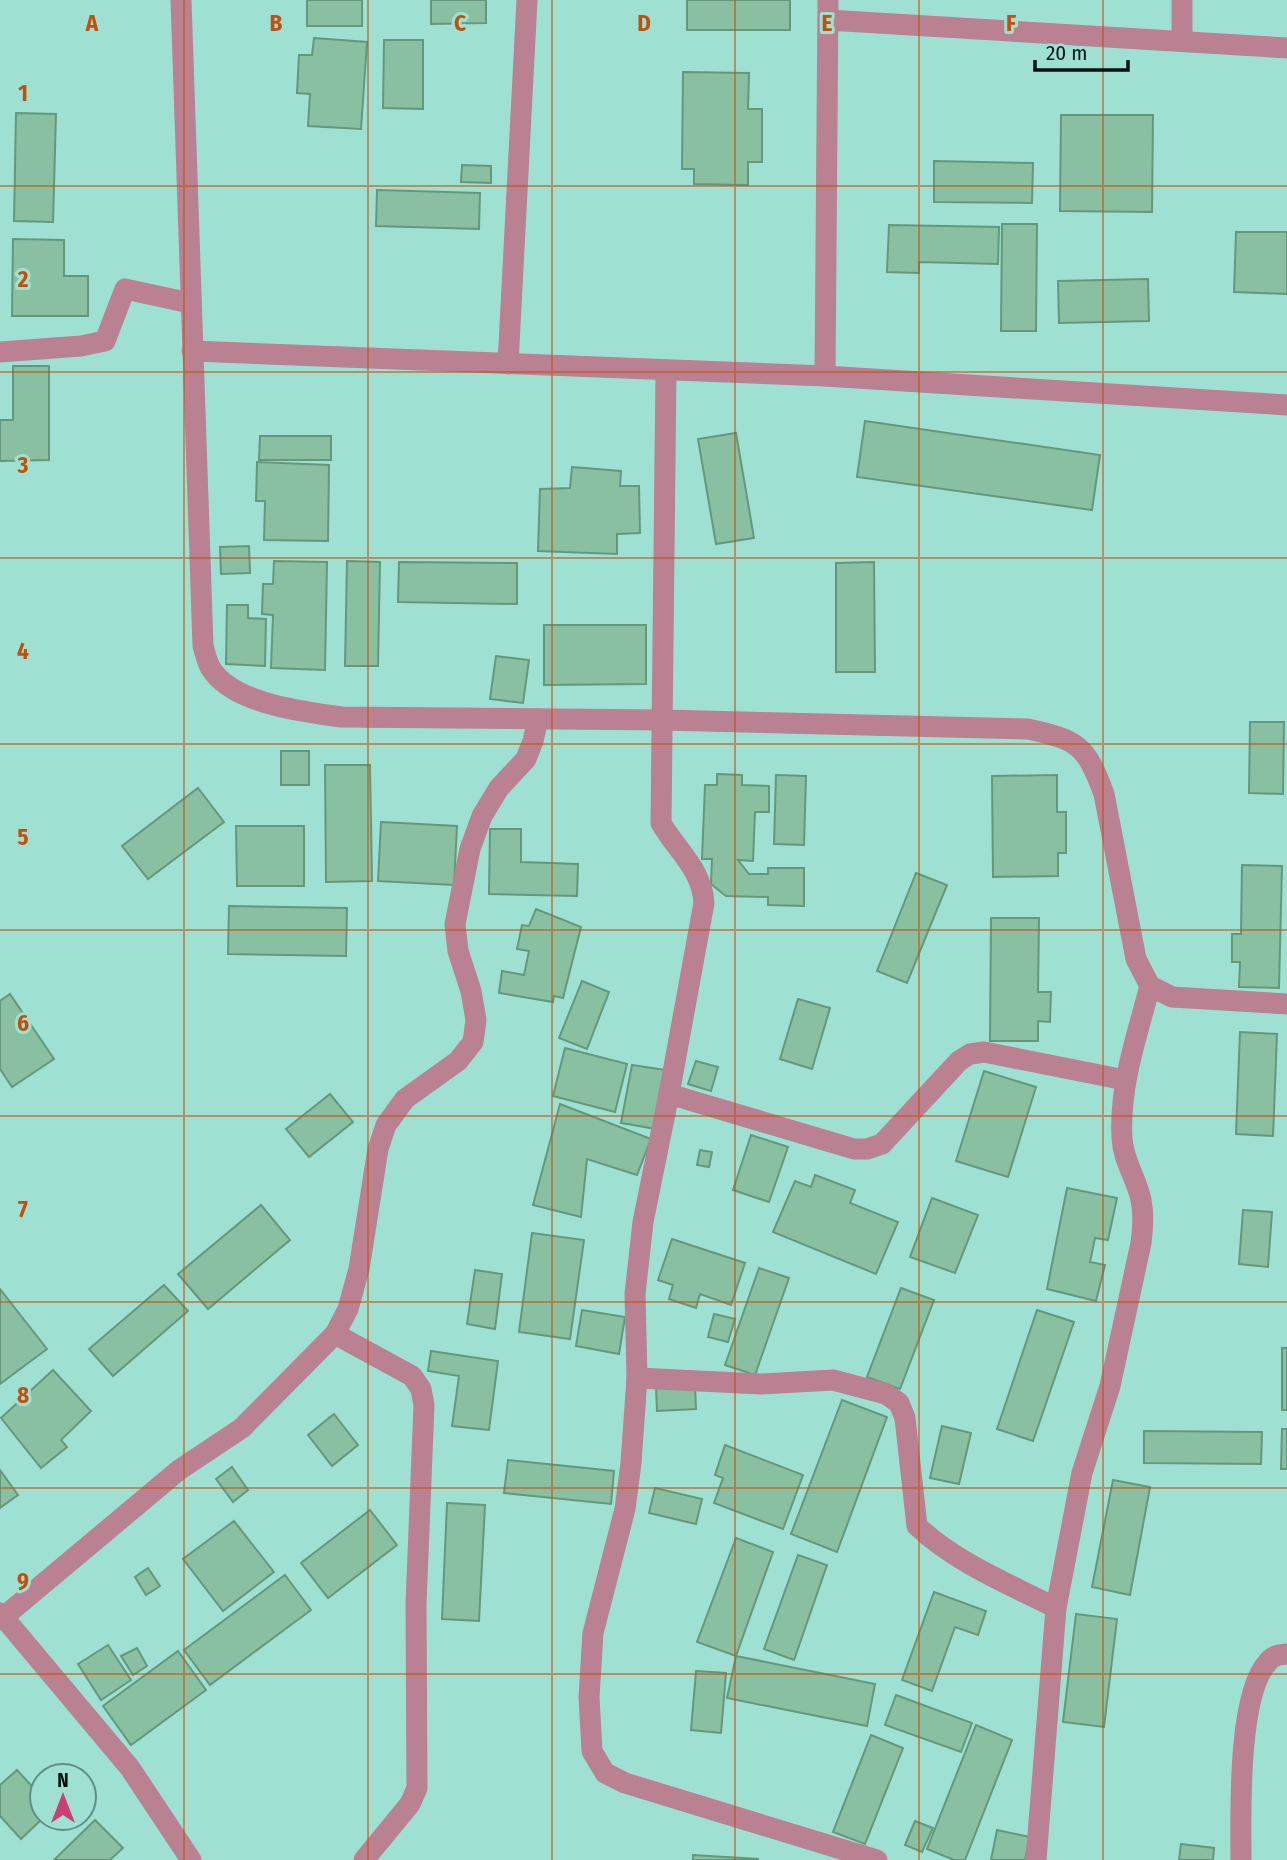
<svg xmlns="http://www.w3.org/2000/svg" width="1287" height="1860" font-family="'Fira Sans Condensed',sans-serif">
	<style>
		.building { fill: #8ac0a2; stroke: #64987c; stroke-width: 2 }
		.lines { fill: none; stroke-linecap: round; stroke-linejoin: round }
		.minor { stroke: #b98191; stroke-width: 21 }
		.grid { fill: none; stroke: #c54e0c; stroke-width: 2; stroke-opacity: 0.55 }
		.grid-label { font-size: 23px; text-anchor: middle; font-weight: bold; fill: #c54e0c; stroke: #9ee1d3; stroke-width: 6; stroke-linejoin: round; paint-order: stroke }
	</style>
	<rect width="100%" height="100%" fill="#9ee1d3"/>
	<g class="building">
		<rect x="307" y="0" width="55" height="26"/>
		<polygon points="431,0 486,0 486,23 431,24"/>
		<rect x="687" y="0" width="103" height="30"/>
		<polygon points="314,38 367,42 361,129 308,126 310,94 297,93 299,55 312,55"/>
		<polygon points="384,40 423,40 423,109 383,108"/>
		<polygon points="683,72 749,73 748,109 762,109 762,162 748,162 748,185 694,184 694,169 682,169"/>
		<polygon points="16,113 56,114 53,222 14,221"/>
		<polygon points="1061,115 1153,115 1152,212 1060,211"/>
		<polygon points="934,161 1033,163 1032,203 934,202"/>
		<polygon points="462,165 491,166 491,183 461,182"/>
		<polygon points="377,190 480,193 479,229 376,226"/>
		<polygon points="1002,224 1037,224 1036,331 1001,331"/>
		<polygon points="889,225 999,227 998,264 919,262 919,273 887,272"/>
		<polygon points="1236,232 1287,232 1287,294 1234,292"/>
		<polygon points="13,239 64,240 64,276 88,276 88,316 12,316"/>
		<polygon points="1148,279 1149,321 1059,323 1058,281"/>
		<polygon points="13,366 49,366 49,460 0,461 0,420 13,420"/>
		<polygon points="865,421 1100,455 1092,510 857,477"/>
		<polygon points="736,433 754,538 716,544 698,439"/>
		<polygon points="260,436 331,436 331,460 259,460"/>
		<polygon points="257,462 329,465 328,541 264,540 265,501 256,501"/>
		<polygon points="572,467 621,471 620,486 639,486 640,533 617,534 617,554 538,551 540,489 570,488"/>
		<polygon points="249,546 250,573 221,574 220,547"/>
		<polygon points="274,561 327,562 325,670 271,668 273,615 262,614 263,584 273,584"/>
		<polygon points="347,561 380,562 378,666 345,666"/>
		<polygon points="399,562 517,563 517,604 398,602"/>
		<polygon points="874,562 875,672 836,672 836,563"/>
		<polygon points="227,605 248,605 248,618 266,619 265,666 226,664"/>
		<polygon points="544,625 646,625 646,684 544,685"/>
		<polygon points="496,656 529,660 523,703 490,699"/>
		<polygon points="1250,722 1284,722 1283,794 1249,793"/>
		<rect x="281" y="751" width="28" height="34"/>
		<polygon points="325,765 370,765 372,881 326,882"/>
		<polygon points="717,774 742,775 742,785 769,786 769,812 755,812 753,861 738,860 749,874 768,874 768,868 804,868 804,906 768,905 768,897 726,896 711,884 712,859 702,859 705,785 717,785"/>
		<polygon points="776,775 806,776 804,845 774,844"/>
		<polygon points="1057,775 1057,812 1066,812 1066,853 1058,853 1058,876 993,877 992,776"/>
		<polygon points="198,788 224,822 148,879 122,846"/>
		<polygon points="381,822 457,826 454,885 378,881"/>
		<polygon points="236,826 304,826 304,886 237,886"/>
		<polygon points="490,829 521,829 521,862 578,864 577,896 489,894"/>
		<polygon points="1242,865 1282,866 1279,988 1239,987 1240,962 1232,962 1232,934 1241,934"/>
		<polygon points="916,873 947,885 907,983 877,971"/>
		<polygon points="229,906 347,908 346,956 228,954"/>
		<polygon points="536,909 581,927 563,998 554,996 553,1002 499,993 502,971 524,975 529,951 517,949 522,925 529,926"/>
		<polygon points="991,918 1039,918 1038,992 1051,992 1050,1022 1038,1021 1038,1041 990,1041"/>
		<polygon points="582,981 609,992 587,1049 559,1038"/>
		<polygon points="10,994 54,1059 12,1087 0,1069 0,1001"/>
		<polygon points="798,999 830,1008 812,1069 780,1059"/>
		<polygon points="1240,1032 1277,1034 1273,1136 1236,1134"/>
		<polygon points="565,1048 627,1064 615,1112 553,1096"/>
		<polygon points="696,1061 718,1067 711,1091 688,1084"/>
		<polygon points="632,1065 666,1070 656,1129 621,1123"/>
		<polygon points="984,1071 1036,1087 1008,1177 956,1161"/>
		<polygon points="330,1094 353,1122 309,1157 286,1129"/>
		<polygon points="560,1104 651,1139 637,1175 587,1159 581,1217 533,1205"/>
		<polygon points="751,1135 788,1147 769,1202 733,1190"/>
		<polygon points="700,1150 712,1152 709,1167 697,1165"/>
		<polygon points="815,1175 855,1190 850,1203 898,1222 876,1274 773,1232 795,1181 811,1187"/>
		<polygon points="1067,1188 1117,1198 1108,1240 1095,1238 1090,1262 1105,1265 1096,1301 1047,1289"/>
		<polygon points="932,1198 978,1215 955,1273 910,1257"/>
		<polygon points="261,1205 290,1240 208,1309 178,1274"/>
		<polygon points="1243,1210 1272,1212 1268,1267 1239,1264"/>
		<polygon points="532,1233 584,1240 570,1339 519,1332"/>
		<polygon points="672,1239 745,1263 731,1305 700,1294 696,1308 669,1299 673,1285 658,1280"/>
		<polygon points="759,1268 789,1278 755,1375 725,1365"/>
		<polygon points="475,1270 502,1274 495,1329 467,1324"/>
		<polygon points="164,1285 188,1311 113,1376 89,1349"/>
		<polygon points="901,1288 934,1300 900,1389 867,1377"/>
		<polygon points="0,1289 47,1349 0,1384"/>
		<polygon points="582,1310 625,1317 619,1354 576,1346"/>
		<polygon points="1037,1310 1074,1322 1033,1441 997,1429"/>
		<polygon points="714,1314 735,1319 728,1342 708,1337"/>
		<rect x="1282" y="1348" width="5" height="62"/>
		<polygon points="431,1351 498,1361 489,1430 452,1426 459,1376 428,1371"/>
		<polygon points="53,1370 91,1411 61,1440 67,1447 41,1468 1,1418"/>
		<polygon points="695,1386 696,1409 657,1411 656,1388"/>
		<polygon points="842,1400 887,1417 837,1552 791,1534"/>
		<polygon points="334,1414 358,1445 332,1466 308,1435"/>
		<polygon points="942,1426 971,1433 959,1484 930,1478"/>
		<polygon points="1282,1429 1287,1429 1287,1469 1281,1469"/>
		<polygon points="1144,1431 1262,1432 1261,1464 1144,1463"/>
		<polygon points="725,1445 803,1475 783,1529 714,1503 723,1478 715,1475"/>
		<polygon points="508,1460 614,1471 611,1504 504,1493"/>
		<polygon points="232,1467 248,1490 233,1502 216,1479"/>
		<polygon points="0,1470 18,1495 0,1508"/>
		<polygon points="1113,1480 1150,1487 1130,1595 1092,1587"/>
		<polygon points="655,1488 702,1499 696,1524 649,1513"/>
		<polygon points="447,1503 485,1505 479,1621 442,1619"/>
		<polygon points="370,1510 397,1545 328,1598 301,1563"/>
		<polygon points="234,1521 274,1572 223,1611 183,1559"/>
		<polygon points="736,1538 773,1552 736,1656 697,1642"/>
		<polygon points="798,1555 827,1565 794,1660 764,1649"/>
		<polygon points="148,1568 160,1586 146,1595 135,1577"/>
		<polygon points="285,1575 311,1610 210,1685 184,1650"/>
		<polygon points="934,1592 986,1611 978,1635 955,1627 932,1691 902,1680"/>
		<polygon points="1076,1614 1117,1619 1104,1727 1063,1722"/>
		<polygon points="108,1645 131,1680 101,1700 78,1664"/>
		<polygon points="137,1648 147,1666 133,1675 121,1656"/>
		<polygon points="178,1651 206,1690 131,1745 103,1706"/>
		<polygon points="736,1656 875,1684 867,1726 727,1698"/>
		<polygon points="696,1671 726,1673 721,1733 691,1730"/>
		<polygon points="896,1695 972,1723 961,1752 885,1725"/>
		<polygon points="976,1725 1012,1740 965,1860 954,1860 927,1849"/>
		<polygon points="871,1735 903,1748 865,1844 833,1832"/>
		<polygon points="17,1770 42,1797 43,1818 21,1839 0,1816 0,1785"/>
		<polygon points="95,1820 123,1848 110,1860 54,1860"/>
		<polygon points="915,1821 933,1828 922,1852 905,1845"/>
		<polygon points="997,1830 1030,1837 1025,1860 991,1860"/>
		<polygon points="1181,1844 1214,1848 1213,1860 1179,1860"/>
		<polygon points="693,1855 758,1859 758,1860 693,1860"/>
	</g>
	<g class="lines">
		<g class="minor">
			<path d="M181 0 203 646C205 653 207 661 210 667 231 704 305 712 342 717L661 720 1028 729C1078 740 1086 745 1104 794L1136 959 1150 986 1172 997 1287 1004"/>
			<polyline points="828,20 1287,48"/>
			<polyline points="1182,41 1182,0"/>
			<polyline points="192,351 825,376 1287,405"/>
			<polyline points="0,352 81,346 105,341 125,289 190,303"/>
			<polyline points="508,364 527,0"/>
			<path d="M666 370 661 823C677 851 702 869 704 903L669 1094 643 1222 635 1294 637 1378 631 1463 625 1509 593 1633 589 1697 592 1751 605 1773 625 1783 877 1860"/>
			<polyline points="825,376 828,0"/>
			<polyline points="669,1094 854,1149 867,1149 882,1144 959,1061 970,1054 984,1052 1125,1080"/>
			<polyline points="335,1334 412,1376 421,1389 424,1405 416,1604 417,1788 410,1804 364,1860"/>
			<path d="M637 1378 761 1384 833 1380 886 1394 899 1403 905 1418 917 1526C956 1563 1009 1584 1056 1608"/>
			<polyline points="0,1613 130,1768 191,1860"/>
			<polyline points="0,1620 179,1470 242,1428 335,1334 348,1309 359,1269 378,1149 386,1125 405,1099 458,1061 473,1042 476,1020 471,991 458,951 455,924 470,849 482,816 499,788 526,759 533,741 538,719"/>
			<path d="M1036 1860 1056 1608 1082 1473 1110 1386 1141 1243C1143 1228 1144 1214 1141 1200 1137 1179 1123 1161 1122 1138 1119 1086 1137 1036 1150 986"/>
			<path d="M1241 1860C1241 1815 1237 1695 1268 1662 1273 1655 1279 1655 1287 1654"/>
		</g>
	</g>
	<path class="grid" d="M184 0V1860M368 0V1860M552 0V1860M735 0V1860M919 0V1860M1103 0V1860M0 186H1287M0 372H1287M0 558H1287M0 744H1287M0 930H1287M0 1116H1287M0 1302H1287M0 1488H1287M0 1674H1287"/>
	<g class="grid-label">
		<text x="92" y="31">A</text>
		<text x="276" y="31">B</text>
		<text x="460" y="31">C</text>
		<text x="644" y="31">D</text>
		<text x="827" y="31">E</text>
		<text x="1011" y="31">F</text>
		<text x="23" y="101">1</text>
		<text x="23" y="287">2</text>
		<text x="23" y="473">3</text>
		<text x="23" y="659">4</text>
		<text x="23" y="845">5</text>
		<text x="23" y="1031">6</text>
		<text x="23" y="1217">7</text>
		<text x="23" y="1403">8</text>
		<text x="23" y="1589">9</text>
	</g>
	<g transform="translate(63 1797)"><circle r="33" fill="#9ee1d3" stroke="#5f8f85" stroke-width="2"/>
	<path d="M0-5L12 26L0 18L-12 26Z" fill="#ca3f76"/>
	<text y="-10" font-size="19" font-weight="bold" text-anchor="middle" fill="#00130f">N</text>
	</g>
	<path d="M1035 60v10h93v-10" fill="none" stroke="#00130f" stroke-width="3.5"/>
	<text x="1046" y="60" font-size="21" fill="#00130f" stroke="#9ee1d3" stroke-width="5" paint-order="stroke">20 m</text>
</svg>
